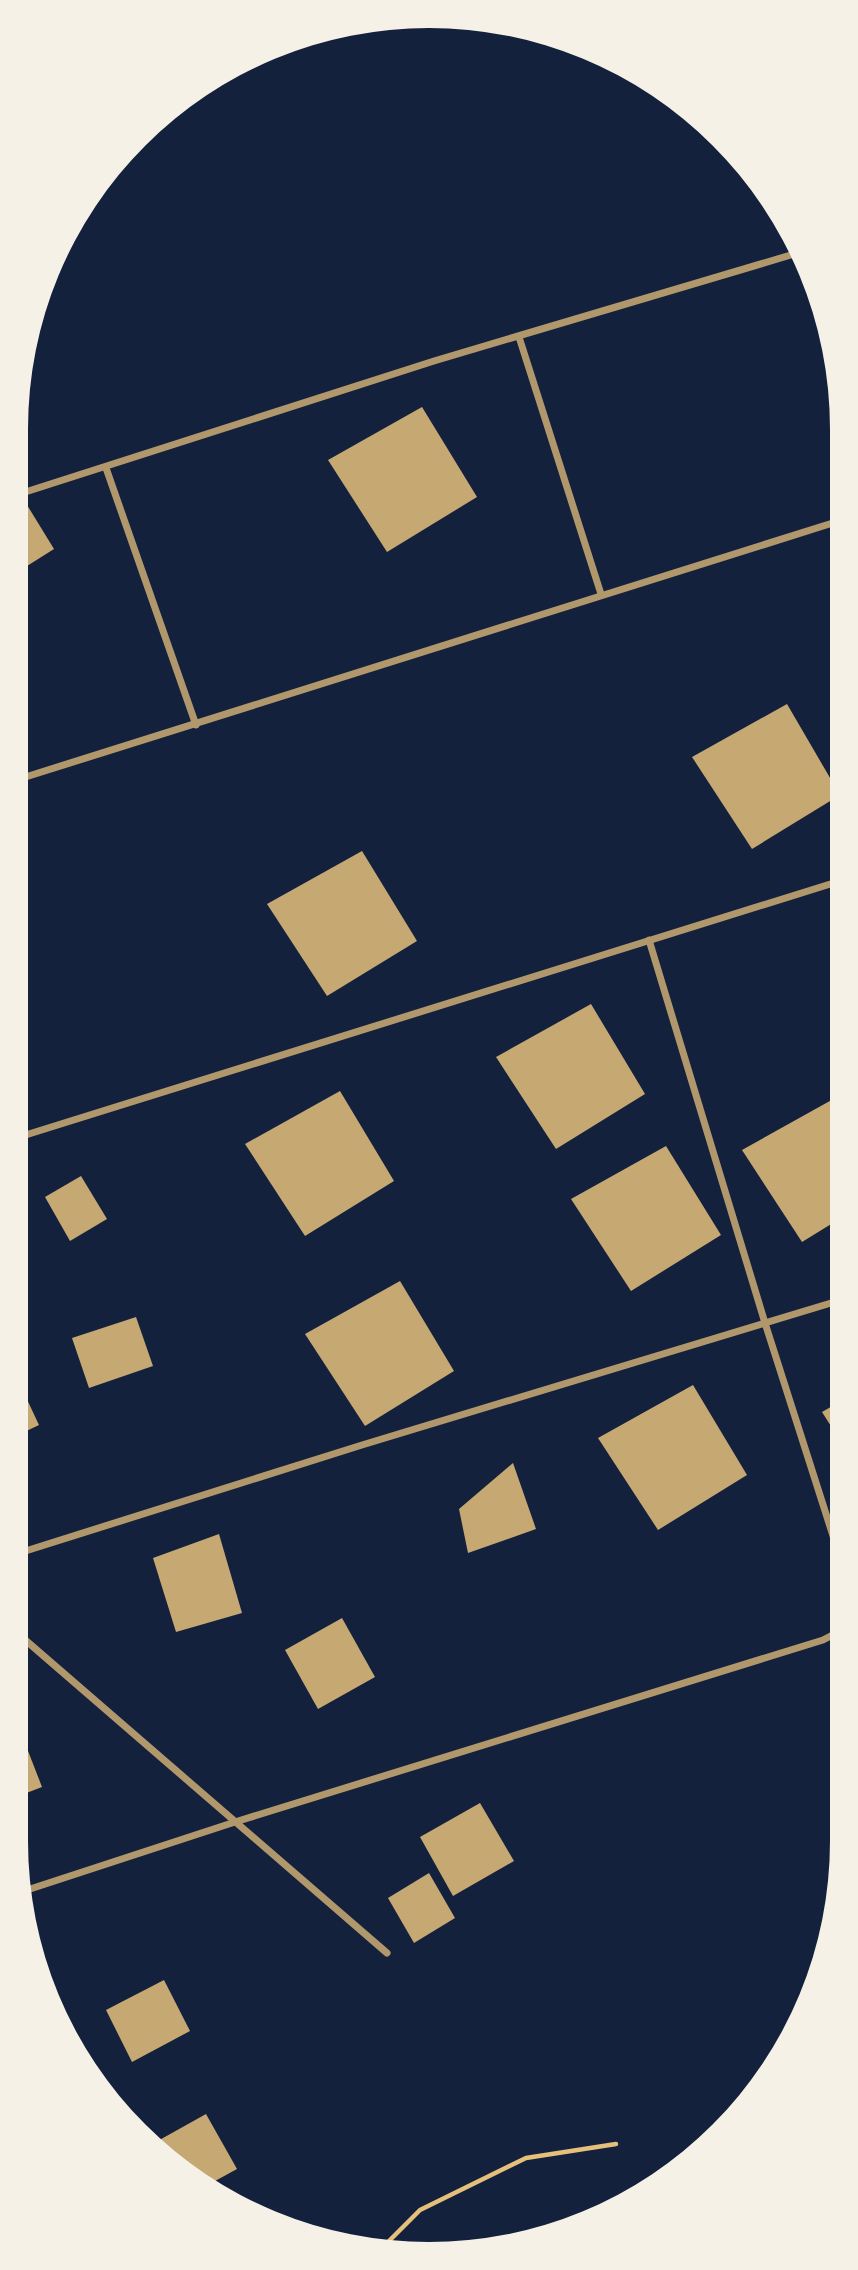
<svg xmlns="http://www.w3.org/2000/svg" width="858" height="2270" font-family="'Roboto Condensed',sans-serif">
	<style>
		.building { fill: #c6a872 }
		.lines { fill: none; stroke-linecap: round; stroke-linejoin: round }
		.path { stroke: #e5c07b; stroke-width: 4.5 }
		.minor { stroke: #b1986c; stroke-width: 7 }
	</style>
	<rect width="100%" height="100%" fill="#14213d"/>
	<g class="building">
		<polygon points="422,407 477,497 387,552 328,460"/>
		<polygon points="16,487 54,549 16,573"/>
		<polygon points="787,704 840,795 752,849 692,757"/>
		<polygon points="362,851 417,941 327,996 267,904"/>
		<polygon points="591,1004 645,1094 556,1149 496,1057"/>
		<polygon points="340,1091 394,1181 305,1236 245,1144"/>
		<polygon points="837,1097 840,1102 841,1218 802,1242 742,1150"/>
		<polygon points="666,1146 721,1235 631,1291 571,1199"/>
		<polygon points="81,1176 107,1219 70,1241 45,1197"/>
		<polygon points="400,1281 454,1371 365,1426 305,1334"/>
		<polygon points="136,1317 153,1366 89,1388 72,1338"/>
		<polygon points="16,1376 39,1425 16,1436"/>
		<polygon points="693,1385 747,1475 658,1530 598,1438"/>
		<polygon points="841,1401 841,1442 822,1412"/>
		<polygon points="513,1463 536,1529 468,1553 459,1509"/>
		<polygon points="219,1534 242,1613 176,1632 153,1558"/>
		<polygon points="342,1618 375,1677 318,1709 285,1650"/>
		<polygon points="23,1738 42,1787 16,1797 16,1740"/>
		<polygon points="480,1803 514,1861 453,1896 420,1837"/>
		<polygon points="429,1873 455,1918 414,1943 388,1898"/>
		<polygon points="164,1980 190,2031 132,2062 106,2010"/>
		<polygon points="206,2114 237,2169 206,2186 154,2143"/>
	</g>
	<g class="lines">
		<polyline class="path" points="379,2251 420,2210 526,2158 616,2144"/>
		<g class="minor">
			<polyline points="519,337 601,594"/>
			<polyline points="106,468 196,725"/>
			<polyline points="16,495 434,361 801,252"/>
			<polyline points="16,780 839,521"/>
			<polyline points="649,940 765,1323 842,1564"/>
			<polyline points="16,1138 840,881"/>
			<polyline points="16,1554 362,1445 841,1300"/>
			<polyline points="16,1632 387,1953"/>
			<polyline points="24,1891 235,1822 823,1640 842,1630"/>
		</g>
	</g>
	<path d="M0 0H858V2270H0ZM429 28H429A401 401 0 0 1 830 429V1841A401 401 0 0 1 429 2242H429A401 401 0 0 1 28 1841V429A401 401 0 0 1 429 28Z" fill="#f6f1e7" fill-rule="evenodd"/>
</svg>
